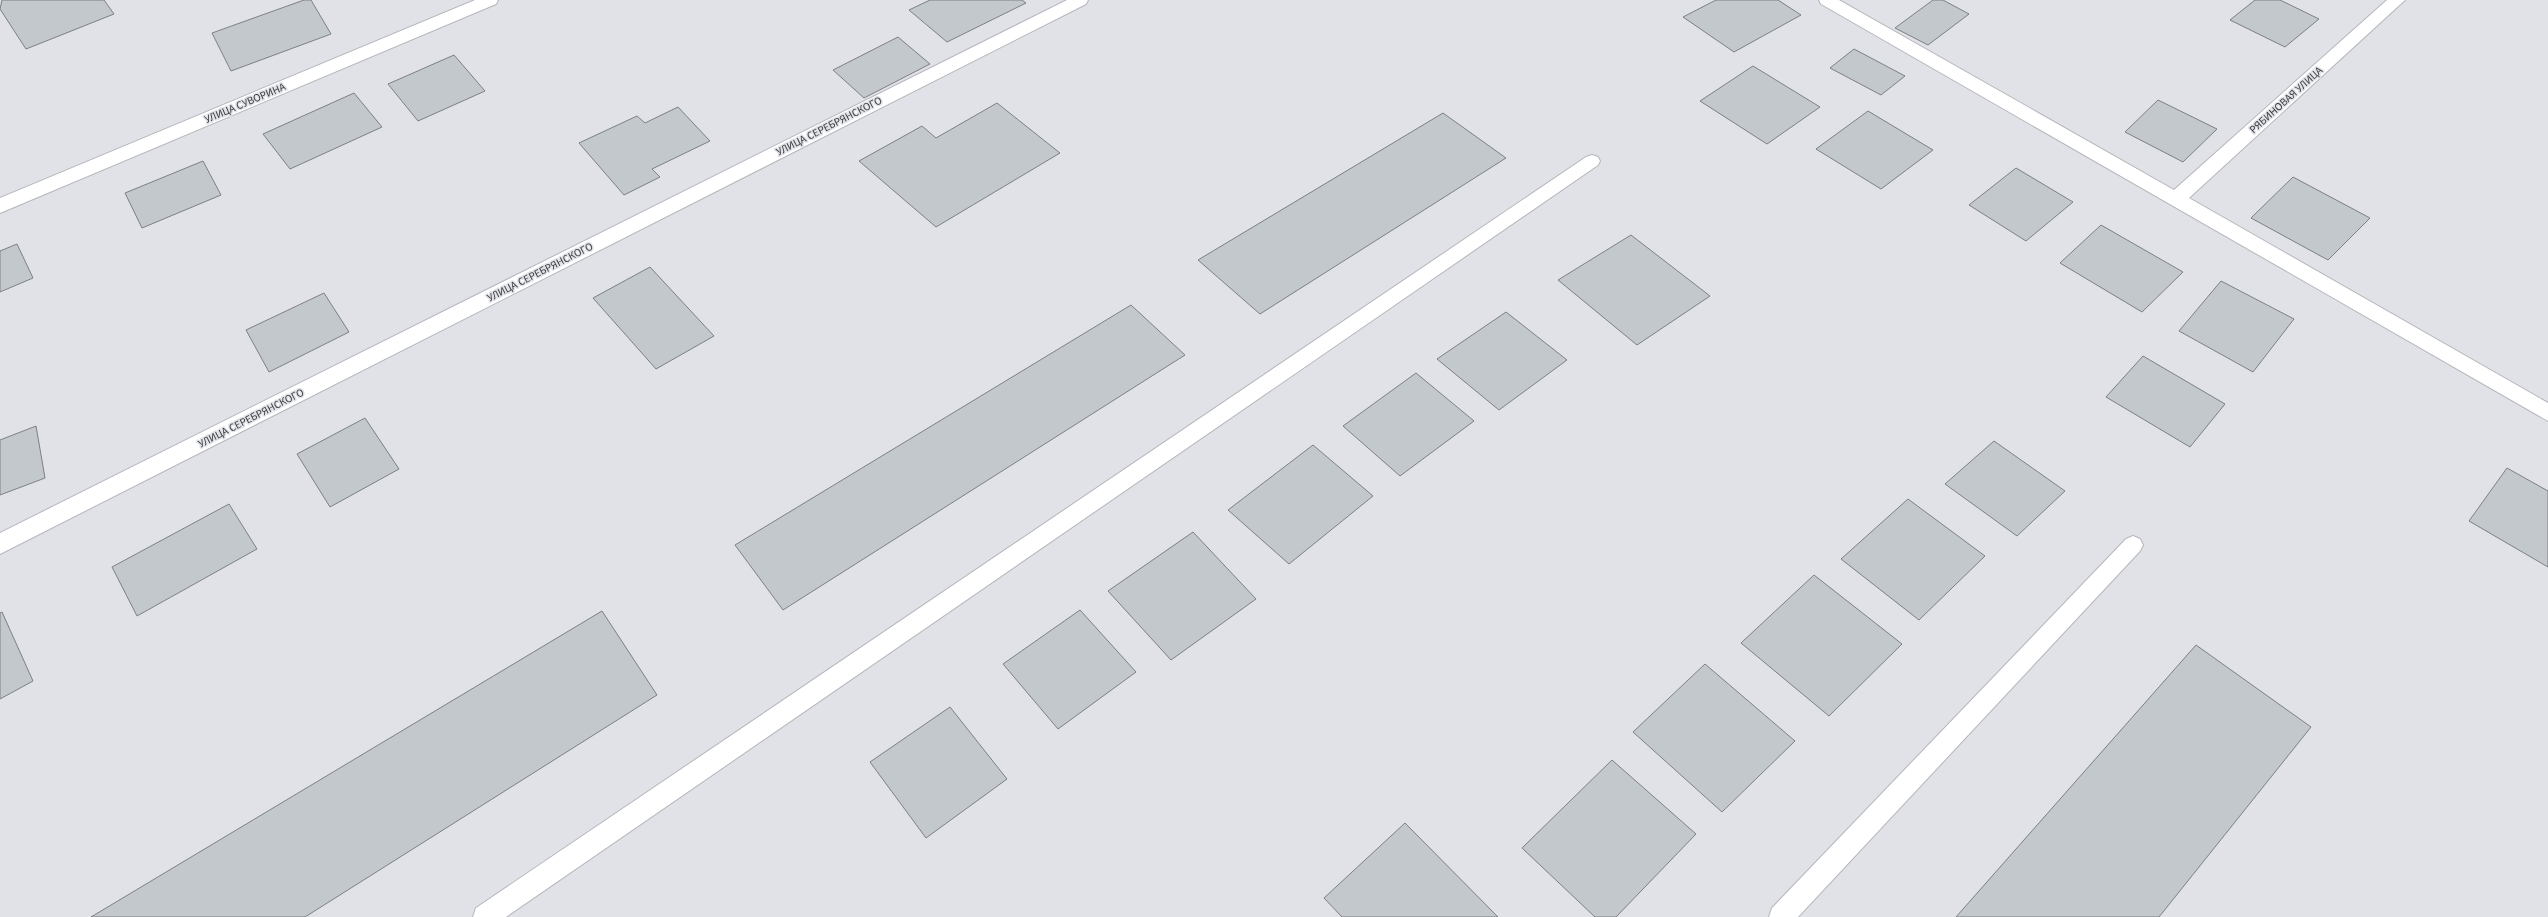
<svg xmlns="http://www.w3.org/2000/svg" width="2548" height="917" font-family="'Source Sans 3',sans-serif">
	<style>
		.building { fill: #c3c8cc; stroke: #7c8084 }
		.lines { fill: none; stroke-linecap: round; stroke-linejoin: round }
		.lane-casing { stroke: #b4b6bb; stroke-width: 2 }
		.street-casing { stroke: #b4b6bb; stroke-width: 2 }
		.lane { fill: #fff; fill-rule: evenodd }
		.street { fill: #fff; fill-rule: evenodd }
		.labels { text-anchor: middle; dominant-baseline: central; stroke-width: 3; stroke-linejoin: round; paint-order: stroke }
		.street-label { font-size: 11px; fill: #3a3b3d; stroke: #e0e2e8 }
	</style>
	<rect width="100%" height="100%" fill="#e0e2e8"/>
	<g class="building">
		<polygon points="104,0 114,14 26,49 0,9 2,0"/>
		<polygon points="304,0 311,0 331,34 231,71 212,33"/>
		<polygon points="930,0 1022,0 1026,3 947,42 909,10"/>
		<polygon points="1716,0 1778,0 1801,15 1734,52 1683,17"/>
		<polygon points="1933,0 1943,0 1969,14 1928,45 1895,28"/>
		<polygon points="2255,0 2280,0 2319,19 2285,47 2230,20"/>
		<polygon points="898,37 930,64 864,98 833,70"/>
		<polygon points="1854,49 1905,76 1881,95 1830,68"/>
		<polygon points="454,55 485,91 418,121 388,84"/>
		<polygon points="1753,66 1820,107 1767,144 1700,101"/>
		<polygon points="354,93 382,127 290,169 263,134"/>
		<polygon points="2158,100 2217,129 2183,162 2125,132"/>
		<polygon points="997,103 1060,153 936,227 859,161 922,126 936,138"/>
		<polygon points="678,107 710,141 652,169 660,177 624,195 579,143 637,116 645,123"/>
		<polygon points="1868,111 1933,150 1881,189 1816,149"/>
		<polygon points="1443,113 1506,158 1260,314 1198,260"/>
		<polygon points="203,161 221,195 142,228 125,193"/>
		<polygon points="2016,168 2073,202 2026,241 1969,205"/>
		<polygon points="2293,177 2370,218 2328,260 2251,218"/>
		<polygon points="2101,225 2183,272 2142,312 2060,263"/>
		<polygon points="1631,235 1710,296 1637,345 1558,280"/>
		<polygon points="17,244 33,278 0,292 0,251"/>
		<polygon points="650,267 714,336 656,369 593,298"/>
		<polygon points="2221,281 2294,319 2253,372 2179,331"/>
		<polygon points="324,293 349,332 269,372 246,330"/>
		<polygon points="1131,305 1185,355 783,610 735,545"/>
		<polygon points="1506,312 1567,360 1499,410 1437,359"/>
		<polygon points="2143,356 2225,404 2190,447 2106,397"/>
		<polygon points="1416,373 1474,421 1400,476 1343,426"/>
		<polygon points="365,418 399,469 330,507 297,454"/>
		<polygon points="36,426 45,478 0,495 0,440"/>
		<polygon points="1994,441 2065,491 2017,536 1945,484"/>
		<polygon points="1313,445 1373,496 1289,564 1228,510"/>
		<polygon points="2507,468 2548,491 2548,567 2469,521"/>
		<polygon points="1908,499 1985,556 1919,620 1841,559"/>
		<polygon points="229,504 257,549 137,616 112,567"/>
		<polygon points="1193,532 1256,599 1171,660 1108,591"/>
		<polygon points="1814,575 1902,644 1829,716 1741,643"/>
		<polygon points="1080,610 1136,672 1058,729 1003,664"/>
		<polygon points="602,611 657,695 305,917 91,917"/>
		<polygon points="2,612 33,681 0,699 0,613"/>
		<polygon points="2196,645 2311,727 2159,917 1956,917"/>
		<polygon points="1705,664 1795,741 1722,812 1633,732"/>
		<polygon points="950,707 1007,779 926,838 870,762"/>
		<polygon points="1612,760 1696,834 1616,917 1595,917 1522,848"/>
		<polygon points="1405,823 1498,917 1342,917 1324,898"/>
	</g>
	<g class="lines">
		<g class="lane-casing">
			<g id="lane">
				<polygon points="1592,155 1598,157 1600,161 1598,165 506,917 473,917 476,908 1586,157"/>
				<polygon points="2133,536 2140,539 2143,545 2140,551 1798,917 1769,917 1772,908 2126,539"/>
			</g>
		</g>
		<g class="street-casing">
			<g id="street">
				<polygon points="475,0 498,0 496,4 0,213 0,198"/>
				<polygon points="1067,0 1088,0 1086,4 0,554 0,533"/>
				<polygon points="1819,0 1839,0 2174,190 2387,0 2405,0 2189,198 2548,403 2548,421 1821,4"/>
			</g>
		</g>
		<use href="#lane" class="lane"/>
		<use href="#street" class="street"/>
	</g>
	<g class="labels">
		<g class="street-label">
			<text transform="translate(2286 100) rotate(-42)">РЯБИНОВАЯ УЛИЦА</text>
			<text transform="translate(245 103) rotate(-23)">УЛИЦА СУВОРИНА</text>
			<text transform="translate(829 126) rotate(-27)">УЛИЦА СЕРЕБРЯНСКОГО</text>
			<text transform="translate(540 272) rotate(-27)">УЛИЦА СЕРЕБРЯНСКОГО</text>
			<text transform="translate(251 418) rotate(-27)">УЛИЦА СЕРЕБРЯНСКОГО</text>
		</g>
	</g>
</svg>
